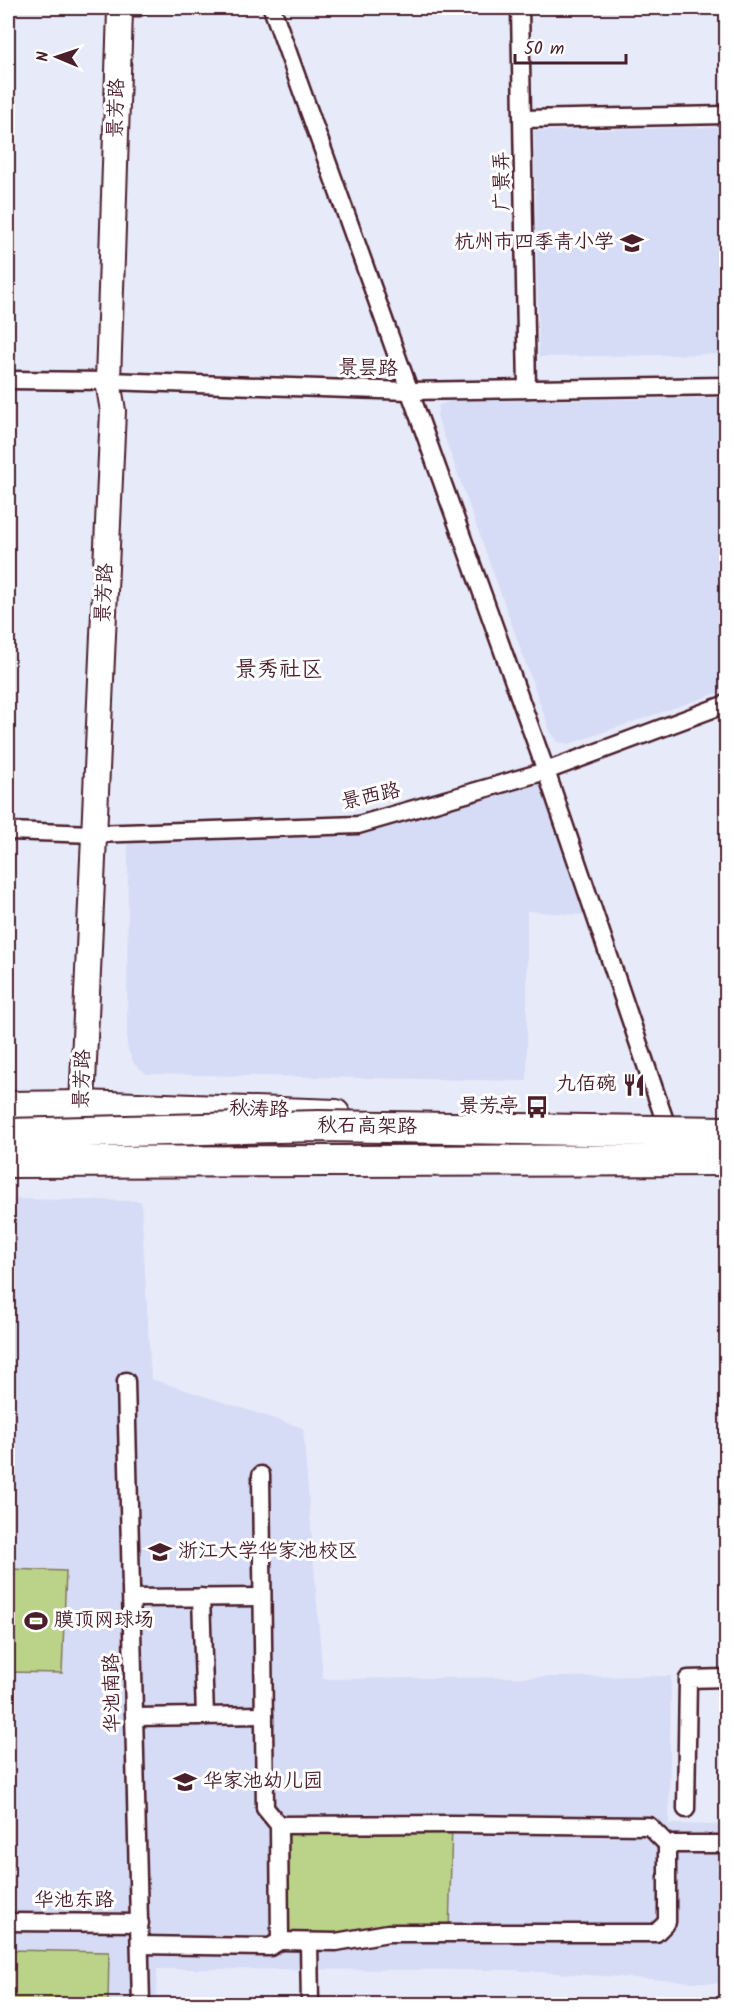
<svg xmlns="http://www.w3.org/2000/svg" width="734" height="2012" font-family="Kalam,'LXGW WenKai TC',sans-serif">
	<style>
		.built { fill: #d6dcf5 }
		.green { fill: #bbd389; stroke: #82795a; stroke-width: 1.5 }
		.lines { fill: none; stroke-linecap: round; stroke-linejoin: round }
		.lane-casing { stroke: #4a1f2b; stroke-width: 13 }
		.street-casing { stroke: #4a1f2b; stroke-width: 21 }
		.secondary-casing { stroke: #4a1f2b; stroke-width: 28 }
		.primary-casing { stroke: #4a1f2b; stroke-width: 30 }
		.lane { stroke: #fff; stroke-width: 8 }
		.street { stroke: #fff; stroke-width: 16 }
		.secondary { stroke: #fff; stroke-width: 24 }
		.primary { stroke: #fff; stroke-width: 26 }
		.highway-bridge-casing { stroke: #4a1f2b; stroke-width: 34; stroke-linecap: butt }
		.highway-bridge { stroke: #fff; stroke-width: 30 }
		.labels { text-anchor: middle; dominant-baseline: central; stroke-width: 6; stroke-linejoin: round; paint-order: stroke }
		.street-label { font-size: 20px; fill: #4a1f2b; stroke: #fff }
		.poi-label { font-size: 20px; fill: #4a1f2b; stroke: #fff; text-anchor: end }
		.quarter-label { font-size: 22px; fill: #4a1f2b; stroke: #fff }
	</style>
	<rect width="100%" height="100%" fill="#e7eaf9"/>
	<filter id="ink" filterUnits="userSpaceOnUse"><feTurbulence type="fractalNoise" baseFrequency=".0167" numOctaves="2"/><feDisplacementMap in="SourceGraphic" scale="12" xChannelSelector="R" yChannelSelector="G"/><feConvolveMatrix kernelMatrix="1 2 1 2 8 2 1 2 1" color-interpolation-filters="sRGB"/></filter>
	<g filter="url(#ink)">
		<g class="built">
			<polygon points="726,127 726,354 539,357 534,131"/>
			<polygon points="726,398 726,690 569,744 558,742 550,731 437,416 439,405 451,401"/>
			<polygon points="541,783 584,915 527,911 527,1081 147,1074 134,1064 127,1047 128,843 355,836"/>
			<polygon points="8,1199 141,1201 151,1379 303,1428 323,1679 671,1676 669,1824 726,1825 726,1984 511,1970 157,1969 156,2004 8,2004"/>
		</g>
		<g class="green">
			<polygon points="8,1569 66,1571 62,1673 8,1672"/>
			<polygon points="452,1824 449,1933 280,1941 279,1825"/>
			<polygon points="8,1950 109,1952 108,2004 8,2004"/>
		</g>
		<g class="lines">
			<g class="lane-casing">
				<polyline id="lane" points="121,11 139,11 146,8"/>
			</g>
			<g class="street-casing">
				<g id="street">
					<polyline points="272,8 546,771 666,1124"/>
					<polyline points="520,8 527,389"/>
					<polyline points="523,119 726,115"/>
					<polyline points="8,380 108,381 409,391 726,386"/>
					<polyline points="8,831 94,834 358,825 546,771 726,704"/>
					<polyline points="126,1381 141,2004"/>
					<polyline points="261,1475 265,1808 279,1825 280,1941 336,1942 388,1933 656,1933 667,1922 667,1844"/>
					<polyline points="201,1597 205,1716"/>
					<polyline points="132,1598 262,1597"/>
					<polyline points="135,1717 264,1715"/>
					<polyline points="686,1809 688,1679 726,1678"/>
					<polyline points="279,1825 452,1824 649,1826 667,1844 726,1844"/>
					<polyline points="8,1922 140,1923"/>
					<polyline points="309,1942 310,2004"/>
					<polyline points="140,1945 270,1947 280,1941"/>
				</g>
			</g>
			<g class="secondary-casing">
				<polyline id="secondary" points="80,1150 113,411 108,381 120,11"/>
			</g>
			<g class="primary-casing">
				<polyline id="primary" points="8,1105 82,1104 336,1113"/>
			</g>
			<use href="#lane" class="lane"/>
			<use href="#street" class="street"/>
			<use href="#secondary" class="secondary"/>
			<use href="#primary" class="primary"/>
			<g class="highway-bridge-casing">
				<g id="highway-bridge">
					<polyline points="8,1134 319,1126 726,1132"/>
					<polyline points="8,1162 726,1160"/>
				</g>
			</g>
			<use href="#highway-bridge" class="highway-bridge"/>
		</g>
	</g>
	<defs>
		<g id="school-bare" transform="scale(1.8)"><path d="M0-5L7-2L0 1L-7-2ZM-4 1L0 2.5L4 1V4Q0 6-4 4Z" fill="#4a1f2b" stroke="#fff" stroke-width="2.5" paint-order="stroke"/></g>
		<g id="restaurant-bare" transform="scale(1.8)"><path d="M-5-6h1v4h1v-4h1v4h1v-4h1v5L-1.5 .5V6h-2V.5L-5-1ZM5-6V6H3V1.5H1.5Q1.5-4 5-6Z" fill="#4a1f2b" stroke="#fff" stroke-width="2.5" paint-order="stroke"/></g>
		<g id="bus-bare" transform="scale(1.8)"><path d="M-5-6H5V4H4V6H2V4H-2V6H-4V4H-5ZM-3.5-4V0h7V-4ZM-3.5 1.2v1.5H-2V1.2ZM2 1.2v1.5H3.5V1.2Z" fill="#4a1f2b" stroke="#fff" stroke-width="2.5" paint-order="stroke"/></g>
		<g id="university-bare" transform="scale(1.8)"><path d="M0-5L7-2L0 1L-7-2ZM-4 1L0 2.5L4 1V4Q0 6-4 4Z" fill="#4a1f2b" stroke="#fff" stroke-width="2.5" paint-order="stroke"/></g>
		<g id="stadium-bare" transform="scale(1.8)"><path d="M0-5a6.5 5 0 1 0 0 10a6.5 5 0 1 0 0-10ZM-3.5-1.8h7v3.6h-7Z" fill="#4a1f2b" stroke="#fff" stroke-width="2.5" paint-order="stroke"/></g>
	</defs>
	<g fill-rule="evenodd">
		<use href="#school-bare" x="632" y="243"/>
		<use href="#restaurant-bare" x="634" y="1085"/>
		<use href="#bus-bare" x="537" y="1107"/>
		<use href="#university-bare" x="160" y="1552"/>
		<use href="#stadium-bare" x="36" y="1621"/>
		<use href="#school-bare" x="185" y="1782"/>
	</g>
	<g class="labels">
		<g class="street-label">
			<text transform="translate(117 108) rotate(-88)">景芳路</text>
			<text transform="translate(503 181) rotate(-91)">广景弄</text>
			<text transform="translate(368 369) rotate(2)">景昙路</text>
			<text transform="translate(105 593) rotate(-87)">景芳路</text>
			<text transform="translate(371 797) rotate(-12)">景西路</text>
			<text transform="translate(83 1079) rotate(-88)">景芳路</text>
			<text transform="translate(259 1110) rotate(2)">秋涛路</text>
			<text transform="translate(367 1127) rotate(1)">秋石高架路</text>
			<text transform="translate(113 1693) rotate(-91)">华池南路</text>
			<text x="74" y="1901">华池东路</text>
		</g>
		<g class="poi-label">
			<text x="614" y="243">杭州市四季青小学</text>
			<text x="616" y="1085">九佰碗</text>
			<text x="519" y="1107">景芳亭</text>
			<text x="178" y="1552" text-anchor="start">浙江大学华家池校区</text>
			<text x="54" y="1621" text-anchor="start">膜顶网球场</text>
			<text x="203" y="1782" text-anchor="start">华家池幼儿园</text>
		</g>
		<g class="quarter-label">
			<text x="279" y="670">景秀社区</text>
		</g>
	</g>
	<rect width="734" height="2012" fill="none" stroke="#fff" stroke-width="30"/>
	<rect x="15" y="15" width="704" height="1982" fill="none" stroke="#4a1f2b" stroke-width="2" filter="url(#ink)"/>
	<g transform="translate(57 57) rotate(272)" stroke="#ffffff" stroke-width="4.5" paint-order="stroke">
	<path d="M0-4.5L10 22L0 15L-10 22Z" fill="#4a1f2b"/>
	<text y="-9" font-size="16" font-weight="bold" text-anchor="middle" fill="#4a1f2b">N</text>
	</g>
	<path d="M515 54v9h111v-9" fill="none" stroke="#4a1f2b" stroke-width="3"/>
	<text x="524" y="54" font-size="18" fill="#4a1f2b" stroke="#ffffff" stroke-width="4.5" paint-order="stroke">50 m</text>
</svg>
